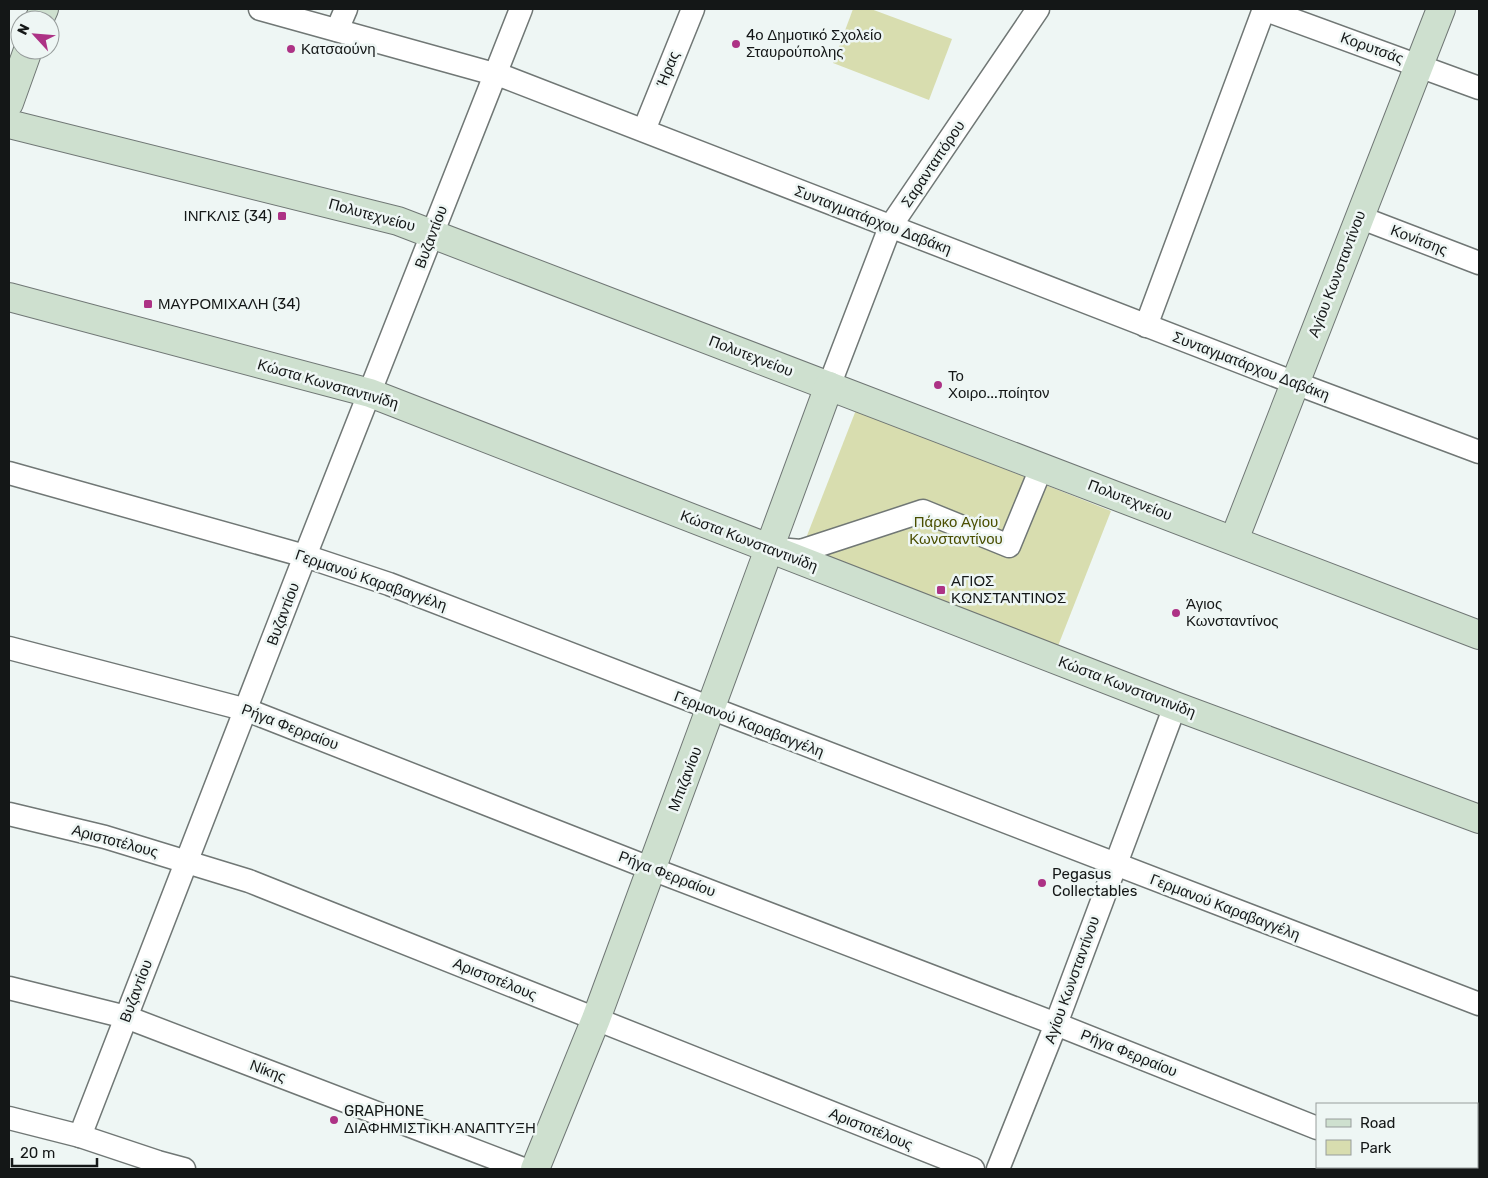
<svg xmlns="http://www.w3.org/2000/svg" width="1488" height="1178" font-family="Rubik,sans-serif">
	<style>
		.green { fill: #d8ddaf }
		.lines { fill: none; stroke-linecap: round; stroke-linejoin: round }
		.street-casing { stroke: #707775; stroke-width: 25 }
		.secondary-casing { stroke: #707775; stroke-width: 30 }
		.street { stroke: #fff; stroke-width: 22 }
		.secondary { stroke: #cee0cf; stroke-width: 28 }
		.poi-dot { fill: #ad3285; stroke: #eef6f4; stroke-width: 2 }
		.labels { text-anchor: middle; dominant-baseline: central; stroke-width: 5; stroke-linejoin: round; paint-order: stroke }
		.poi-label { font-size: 15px; fill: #141717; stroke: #eef6f4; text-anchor: start }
		.street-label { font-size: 15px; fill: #141717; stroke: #eef6f4 }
		.park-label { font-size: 15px; fill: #4a4e00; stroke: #eef6f4 }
	</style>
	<rect width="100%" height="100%" fill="#eef6f4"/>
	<g class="green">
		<polygon points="853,9 871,9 952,39 929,100 833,63"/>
		<polygon points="856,410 1111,511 1056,651 801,551"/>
	</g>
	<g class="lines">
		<g class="street-casing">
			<g id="street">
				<polyline points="260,9 505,77 1295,383 1479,452"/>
				<polyline points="1263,9 1479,88"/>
				<polyline points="337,30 346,9"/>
				<polyline points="644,130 693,9"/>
				<polyline points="1359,217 1479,263"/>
				<polyline points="1146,326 1264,9"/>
				<polyline points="829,386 890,227 1038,9"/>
				<polyline points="9,473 305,556 389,584 1479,1004"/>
				<polyline points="778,549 801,551 923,511 1009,546 1042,466"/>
				<polyline points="9,648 247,710 652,869 1056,1024 1317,1128"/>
				<polyline points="9,814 105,837 249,881 973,1169"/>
				<polyline points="9,988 126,1017 523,1169"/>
				<polyline points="9,1118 80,1136 158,1162 184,1169"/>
				<polyline points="1477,1129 1479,1122"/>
				<polyline points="80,1136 305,556 521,9"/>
				<polyline points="1416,1167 1422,1169"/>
				<polyline points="998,1169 1056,1024 1175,706"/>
				<polyline points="1461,1169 1462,1167"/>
			</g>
		</g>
		<g class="secondary-casing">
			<g id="secondary">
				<polyline points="39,20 44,9"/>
				<polyline points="9,103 28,50"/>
				<polyline points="9,124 398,221 1479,635"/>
				<polyline points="9,297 370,393 1175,706 1479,819"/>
				<polyline points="1234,540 1441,9"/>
				<polyline points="535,1169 596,1019 829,386"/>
			</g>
		</g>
		<use href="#street" class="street"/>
		<use href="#secondary" class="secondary"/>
	</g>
	<g class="poi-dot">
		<circle cx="736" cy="44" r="5"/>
		<circle cx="291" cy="49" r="5"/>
		<rect x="277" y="211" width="10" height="10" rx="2.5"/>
		<rect x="143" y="299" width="10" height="10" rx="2.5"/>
		<circle cx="938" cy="385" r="5"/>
		<rect x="936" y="585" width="10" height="10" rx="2.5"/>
		<circle cx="1176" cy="613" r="5"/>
		<circle cx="1042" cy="883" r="5"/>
		<circle cx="334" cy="1120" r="5"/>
	</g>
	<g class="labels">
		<g class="poi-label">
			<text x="746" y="35">4ο Δημοτικό Σχολείο<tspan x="746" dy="17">Σταυρούπολης</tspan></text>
			<text x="301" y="49">Κατσαούνη</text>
			<text x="272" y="216" text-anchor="end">ΙΝΓΚΛΙΣ (34)</text>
			<text x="158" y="304">ΜΑΥΡΟΜΙΧΑΛΗ (34)</text>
			<text x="948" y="376">Το<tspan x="948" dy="17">Χοιρο...ποίητον</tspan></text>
			<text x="951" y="581">ΑΓΙΟΣ<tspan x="951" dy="17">ΚΩΝΣΤΑΝΤΙΝΟΣ</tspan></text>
			<text x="1186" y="604">Άγιος<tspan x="1186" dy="17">Κωνσταντίνος</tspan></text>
			<text x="1052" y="874">Pegasus<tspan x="1052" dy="17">Collectables</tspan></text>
			<text x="344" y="1111">GRAPHONE<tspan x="344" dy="17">ΔΙΑΦΗΜΙΣΤΙΚΗ ΑΝΑΠΤΥΞΗ</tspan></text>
		</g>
		<g class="street-label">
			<text transform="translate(1372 48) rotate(20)">Κορυτσάς</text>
			<text transform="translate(668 69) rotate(-68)">Ήρας</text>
			<text transform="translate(933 164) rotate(-56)">Σαρανταπόρου</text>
			<text transform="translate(372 215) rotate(15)">Πολυτεχνείου</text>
			<text transform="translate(873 220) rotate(21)">Συνταγματάρχου Δαβάκη</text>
			<text transform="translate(431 237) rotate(-69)">Βυζαντίου</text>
			<text transform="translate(1419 240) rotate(21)">Κονίτσης</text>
			<text transform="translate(1337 274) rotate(-69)">Αγίου Κωνσταντίνου</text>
			<text transform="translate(751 356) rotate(21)">Πολυτεχνείου</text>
			<text transform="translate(1251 366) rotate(21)">Συνταγματάρχου Δαβάκη</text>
			<text transform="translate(328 384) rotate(16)">Κώστα Κωνσταντινίδη</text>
			<text transform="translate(1130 500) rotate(21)">Πολυτεχνείου</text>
			<text transform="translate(749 541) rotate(21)">Κώστα Κωνσταντινίδη</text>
			<text transform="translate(371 580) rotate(19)">Γερμανού Καραβαγγέλη</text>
			<text transform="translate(283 614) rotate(-69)">Βυζαντίου</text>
			<text transform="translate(1127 687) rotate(21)">Κώστα Κωνσταντινίδη</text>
			<text transform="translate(749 724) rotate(21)">Γερμανού Καραβαγγέλη</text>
			<text transform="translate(290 727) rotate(21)">Ρήγα Φερραίου</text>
			<text transform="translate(685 779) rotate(-69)">Μπιζανίου</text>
			<text transform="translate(115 841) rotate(15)">Αριστοτέλους</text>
			<text transform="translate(667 874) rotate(21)">Ρήγα Φερραίου</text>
			<text transform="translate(1225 907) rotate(21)">Γερμανού Καραβαγγέλη</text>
			<text transform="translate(495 979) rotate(22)">Αριστοτέλους</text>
			<text transform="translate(1072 980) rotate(-70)">Αγίου Κωνσταντίνου</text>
			<text transform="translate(136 991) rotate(-69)">Βυζαντίου</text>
			<text transform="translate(1129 1053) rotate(22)">Ρήγα Φερραίου</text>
			<text transform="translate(268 1071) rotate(21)">Νίκης</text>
			<text transform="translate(871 1129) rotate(22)">Αριστοτέλους</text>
		</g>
		<g class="park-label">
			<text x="956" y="522">Πάρκο Αγίου<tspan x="956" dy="17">Κωνσταντίνου</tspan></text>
		</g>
	</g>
	<rect width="1488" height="1178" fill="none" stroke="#141717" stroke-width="20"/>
	<rect x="1316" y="1103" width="162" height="65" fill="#eef6f4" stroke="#979d9c"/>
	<rect x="1326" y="1119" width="25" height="8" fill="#cee0cf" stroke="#979d9c"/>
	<text x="1360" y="1128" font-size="15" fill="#141717">Road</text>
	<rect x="1326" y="1140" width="25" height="15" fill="#d8ddaf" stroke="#979d9c"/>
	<text x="1360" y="1153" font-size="15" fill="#141717">Park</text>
	<g transform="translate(35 35) rotate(296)"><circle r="24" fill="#eef6f4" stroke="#979d9c"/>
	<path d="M0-4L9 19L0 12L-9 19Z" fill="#ad3285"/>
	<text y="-8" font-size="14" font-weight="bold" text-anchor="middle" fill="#141717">N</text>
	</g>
	<path d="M12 1158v8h85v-8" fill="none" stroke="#141717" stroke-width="2.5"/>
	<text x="20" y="1158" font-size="15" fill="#141717" stroke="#eef6f4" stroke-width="4" paint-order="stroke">20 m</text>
</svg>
